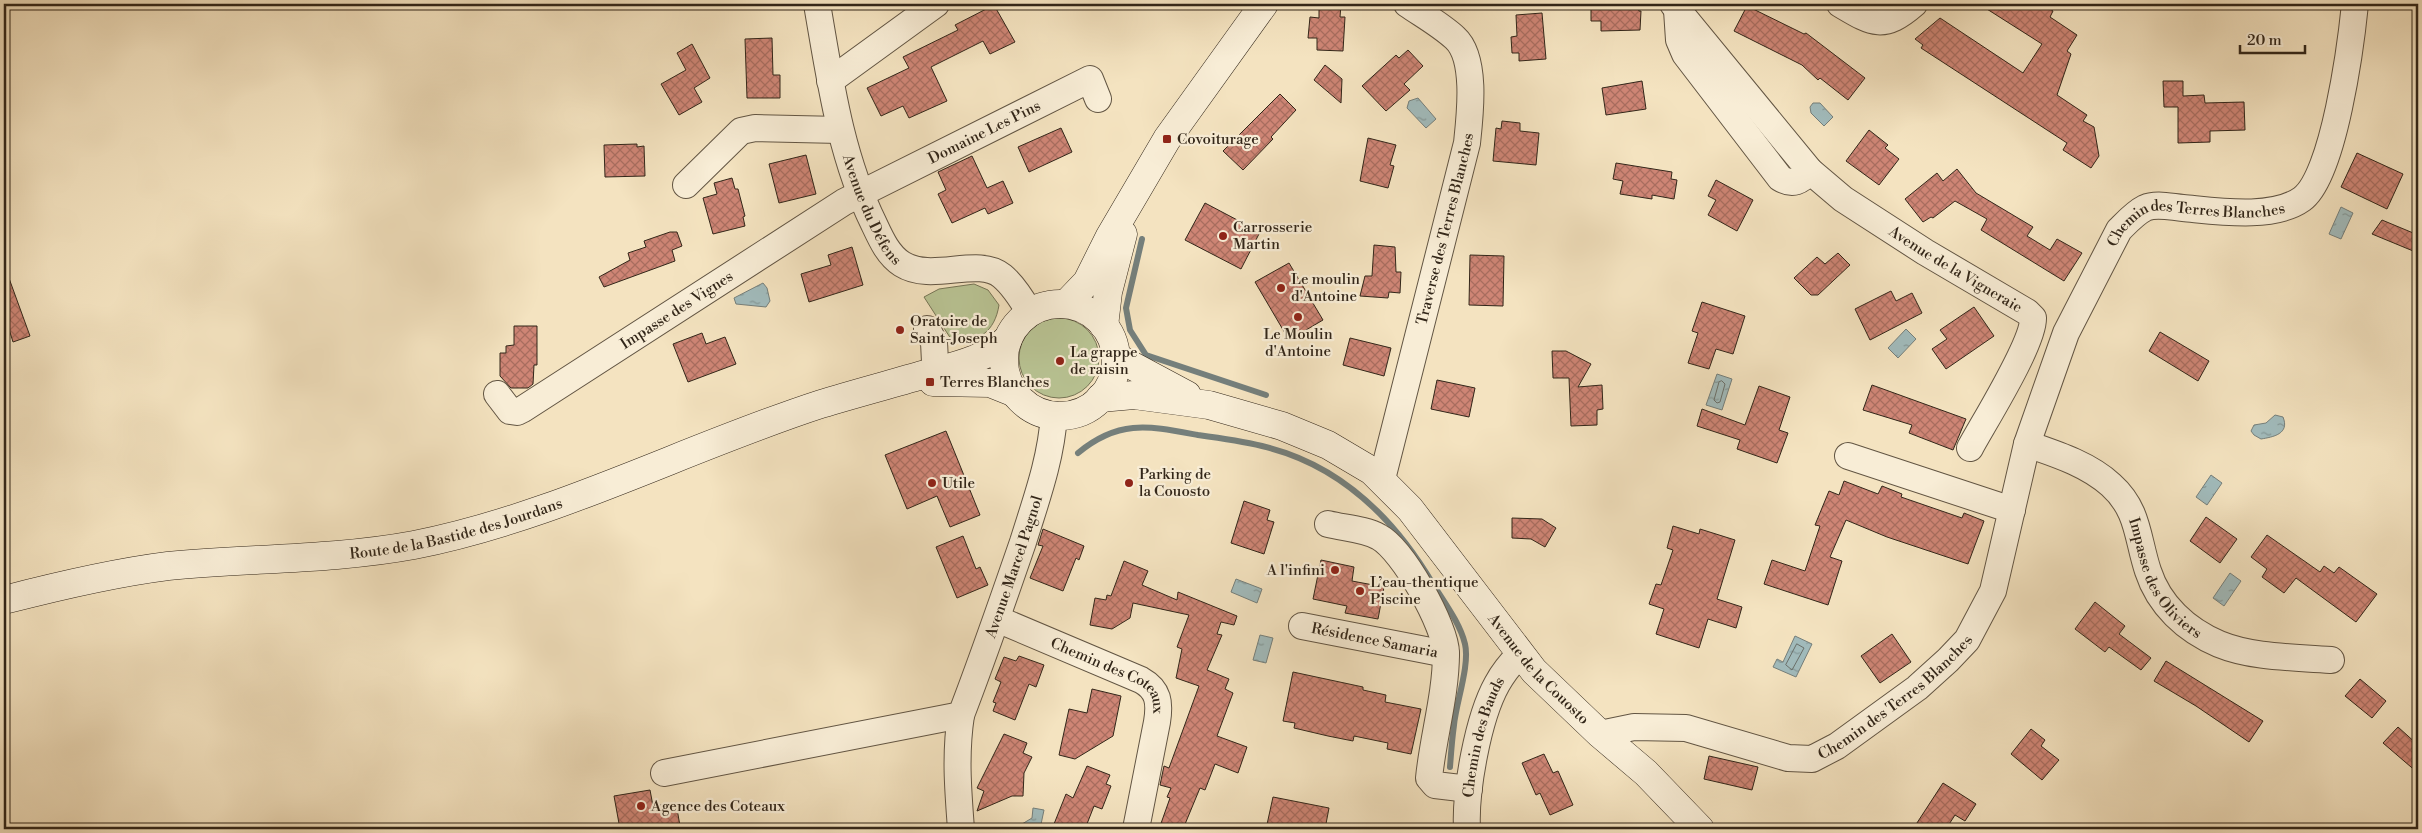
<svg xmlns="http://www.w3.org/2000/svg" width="2422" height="833" font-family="'Libre Bodoni',serif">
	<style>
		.green { fill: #b9c494; stroke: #767556 }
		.water { fill: url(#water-ripples); stroke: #757f7b }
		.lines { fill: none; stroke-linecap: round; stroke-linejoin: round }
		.shore { stroke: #6a706a; stroke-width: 1 }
		.stream { stroke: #757f7b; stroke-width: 6 }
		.building { fill: url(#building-cross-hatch); stroke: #322619 }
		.street-casing { stroke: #625543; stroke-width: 28 }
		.secondary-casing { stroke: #322619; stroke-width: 29 }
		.street { stroke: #f8edd6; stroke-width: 26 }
		.secondary { stroke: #f8edd6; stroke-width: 28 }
		.poi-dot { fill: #8f2418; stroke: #f8edd6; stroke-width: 2 }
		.labels { text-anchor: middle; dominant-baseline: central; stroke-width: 4.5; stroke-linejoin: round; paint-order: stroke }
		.street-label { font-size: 15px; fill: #322619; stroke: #f8edd6 }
		.poi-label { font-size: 15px; fill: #322619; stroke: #f8edd6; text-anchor: start }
	</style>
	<defs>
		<pattern id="water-ripples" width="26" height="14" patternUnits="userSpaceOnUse" patternTransform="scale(1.25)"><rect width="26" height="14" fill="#a1bbbc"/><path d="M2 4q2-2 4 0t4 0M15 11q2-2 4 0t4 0" fill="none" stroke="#849898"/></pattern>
		<pattern id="building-cross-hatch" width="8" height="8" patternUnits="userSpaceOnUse" patternTransform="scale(1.25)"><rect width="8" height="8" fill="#ce8575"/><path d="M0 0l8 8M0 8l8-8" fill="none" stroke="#a86d5f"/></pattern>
	</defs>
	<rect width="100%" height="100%" fill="#f4e3c0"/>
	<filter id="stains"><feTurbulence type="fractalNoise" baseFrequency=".004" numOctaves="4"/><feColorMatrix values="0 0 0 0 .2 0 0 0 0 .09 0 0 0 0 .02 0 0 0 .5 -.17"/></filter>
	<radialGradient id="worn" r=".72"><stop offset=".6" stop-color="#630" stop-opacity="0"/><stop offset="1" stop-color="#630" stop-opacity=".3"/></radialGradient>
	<g class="green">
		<path d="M974 284 988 290 999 305C995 331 978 345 951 339L924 297 939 289Z"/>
		<circle cx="1059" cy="358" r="40"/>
	</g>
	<g class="water">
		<polygon points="1418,98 1436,119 1426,128 1407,108 1409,101"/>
		<polygon points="1813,103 1820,103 1833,117 1824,126 1811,113 1810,107"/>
		<polygon points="2341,207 2353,213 2341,239 2329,234"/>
		<polygon points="763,283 767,288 770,301 766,307 736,304 734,298"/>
		<polygon points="1906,329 1916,339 1898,358 1888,348"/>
		<polygon points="1717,374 1732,379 1722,410 1706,405"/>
		<path d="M2275 415 2283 417C2290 434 2273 437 2261 439L2254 435 2251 431 2254 425 2266 423Z"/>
		<polygon points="2211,475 2222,483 2207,505 2196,497"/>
		<polygon points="2230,573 2241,581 2224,606 2213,598"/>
		<polygon points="1236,579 1262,589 1257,603 1231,592"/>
		<polygon points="1260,635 1273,638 1266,663 1253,660"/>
		<polygon points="1795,636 1812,644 1796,677 1773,667 1777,659 1783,662"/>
		<polygon points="1033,808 1044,810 1040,829 1021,829 1022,824 1032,818"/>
	</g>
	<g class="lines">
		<g class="shore">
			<polygon points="1722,381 1725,384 1720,402 1717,403 1714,400 1719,382"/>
			<polygon points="1797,644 1804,648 1792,670 1786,665"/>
		</g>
		<g class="stream">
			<polyline points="1142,239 1126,308 1130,330 1146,355 1266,395"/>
			<path d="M1078 453C1119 419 1149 426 1198 435 1220 438 1241 441 1262 446 1339 464 1394 518 1433 584 1444 602 1460 623 1465 644 1470 665 1456 703 1454 725 1452 739 1451 753 1450 767"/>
		</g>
	</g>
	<g class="building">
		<polygon points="1319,4 1341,4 1340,17 1345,17 1343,51 1317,50 1317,38 1308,38 1310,17 1319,18"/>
		<polygon points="1622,4 1638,4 1639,11 1641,11 1640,30 1601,31 1601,21 1591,21 1591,5"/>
		<polygon points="1979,4 2042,4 2053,11 2050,17 2077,35 2067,51 2071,54 2057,95 2087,115 2083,121 2094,127 2099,156 2091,168 2063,150 2067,143 1921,48 1923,45 1915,39 1940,18 2023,73 2042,44"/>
		<polygon points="994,5 1015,42 990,54 983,41 931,67 947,101 909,118 903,106 881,116 867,88 909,68 903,57 958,30 955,25"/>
		<polygon points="1747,6 1804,34 1806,33 1865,78 1848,100 1820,78 1818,80 1802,65 1734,31"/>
		<polygon points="1542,13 1546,59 1519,61 1519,53 1512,53 1511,37 1517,36 1516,15"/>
		<polygon points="772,38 773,75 780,75 780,98 747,98 745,39"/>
		<polygon points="692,44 710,78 694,88 702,102 679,115 661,84 686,70 677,53"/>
		<polygon points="1408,50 1423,66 1404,84 1410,90 1386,111 1362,86 1396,55 1399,58"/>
		<polygon points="1325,65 1342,79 1341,103 1314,80"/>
		<polygon points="1642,81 1646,109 1606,115 1602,88"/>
		<polygon points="2163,81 2183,81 2183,96 2204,95 2205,103 2244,102 2245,130 2210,131 2210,142 2178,143 2178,107 2164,107"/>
		<polygon points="1280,94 1296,110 1271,137 1273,139 1243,170 1223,151"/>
		<polygon points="1502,121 1520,123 1520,131 1539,133 1536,165 1493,161 1496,128 1501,129"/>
		<polygon points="1061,128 1072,152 1029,172 1018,147"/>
		<polygon points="1869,130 1888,145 1885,148 1899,159 1879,185 1846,161"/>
		<polygon points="1368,138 1396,145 1390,165 1394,166 1388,188 1360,181"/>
		<polygon points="637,144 637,147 644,146 645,176 605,177 604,145"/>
		<polygon points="2357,153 2403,174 2387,209 2341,187"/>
		<polygon points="806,155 816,194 779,203 769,164"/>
		<polygon points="972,156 987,188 1003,181 1013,203 988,214 985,208 952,223 938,194 946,190 938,172"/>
		<polygon points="1616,163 1672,172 1671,179 1677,180 1674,199 1652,195 1652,199 1620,194 1623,181 1613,179"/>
		<polygon points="1957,169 1976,193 2033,227 2027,236 2050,250 2057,239 2082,253 2064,281 1981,230 1987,219 1955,201 1933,218 1931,217 1923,222 1905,199 1937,173 1943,181"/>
		<polygon points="732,178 735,189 738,189 745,216 743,217 745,226 713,234 703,198 717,194 714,183"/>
		<polygon points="1716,180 1753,200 1737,231 1708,215 1716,200 1708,196"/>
		<polygon points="1205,203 1260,232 1241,269 1185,240"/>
		<polygon points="2382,220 2418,235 2418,253 2372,234"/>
		<polygon points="670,232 677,232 682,246 672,250 675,261 604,287 599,277 630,260 628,253 646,247 644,241"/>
		<polygon points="1374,245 1395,247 1396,272 1401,272 1400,293 1389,292 1388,298 1360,296 1365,276 1372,276"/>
		<polygon points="852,247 863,285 809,302 801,274 831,265 828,255"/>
		<polygon points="1838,253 1850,265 1818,295 1811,295 1794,278 1817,257 1825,264"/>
		<polygon points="1470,255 1504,256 1503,306 1469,305"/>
		<polygon points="1289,263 1323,320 1289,340 1255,282"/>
		<polygon points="4,270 6,270 30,336 13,342 4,313"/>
		<polygon points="1891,291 1896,301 1912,293 1922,313 1870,340 1855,309"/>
		<polygon points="1702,302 1745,316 1733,354 1716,349 1709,369 1688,363 1698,333 1692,331"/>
		<polygon points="1974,307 1994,336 1946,369 1932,349 1947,339 1940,330"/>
		<polygon points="514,326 537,326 537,365 534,365 533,384 528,388 511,388 500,376 500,353 506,353 506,346 514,345"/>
		<polygon points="2160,332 2209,361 2198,381 2149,351"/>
		<polygon points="702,333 706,344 725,337 736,364 688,382 673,344"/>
		<polygon points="1350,338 1391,348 1384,376 1343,365"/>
		<polygon points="1552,351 1566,351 1591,364 1578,387 1602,385 1603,409 1597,410 1597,425 1571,426 1569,378 1553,378"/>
		<polygon points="1437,380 1475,388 1469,417 1431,409"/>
		<polygon points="1872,385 1966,419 1953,450 1909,433 1912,425 1863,410"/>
		<polygon points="1759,386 1790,397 1779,430 1788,433 1777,463 1737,449 1740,440 1697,426 1702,409 1745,425"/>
		<polygon points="946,431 980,515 950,527 937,496 907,509 885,455"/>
		<polygon points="1844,481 1878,494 1882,486 1902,494 1901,497 1962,518 1964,513 1984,521 1968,564 1887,537 1846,520 1830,557 1842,561 1828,605 1764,584 1772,560 1805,571 1820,526 1815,525 1829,491 1839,495"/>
		<polygon points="1244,501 1270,510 1267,520 1274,522 1264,554 1231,543"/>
		<polygon points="2206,517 2237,539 2220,563 2190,541"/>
		<polygon points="1512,518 1542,519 1556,528 1545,547 1531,539 1512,538"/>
		<polygon points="1673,526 1699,534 1700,529 1735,540 1717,599 1742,607 1736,628 1708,619 1699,648 1656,634 1664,609 1649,604 1656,584 1661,585 1673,550 1667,548"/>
		<polygon points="1043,529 1084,546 1079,560 1076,558 1063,591 1030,578 1043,546 1038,545"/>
		<polygon points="2267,535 2320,572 2324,566 2334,573 2339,567 2377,594 2356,622 2296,578 2284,593 2262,577 2267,569 2251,557"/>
		<polygon points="963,536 976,569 980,567 988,585 957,598 936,547"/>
		<polygon points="1321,560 1354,567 1352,581 1384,587 1378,619 1345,613 1347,606 1313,599"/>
		<polygon points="1124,561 1148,571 1142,585 1177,600 1178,592 1237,616 1234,625 1221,622 1217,634 1222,635 1207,670 1229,679 1225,689 1233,693 1217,736 1247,747 1238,773 1215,764 1205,790 1200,788 1183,829 1159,829 1170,798 1167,797 1171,788 1160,785 1164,766 1169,768 1199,686 1176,678 1182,649 1177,647 1189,615 1133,603 1130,618 1112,629 1090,625 1095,598 1106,600 1107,595 1111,596"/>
		<polygon points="2095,602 2125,626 2119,634 2151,658 2141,670 2109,647 2105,652 2075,629"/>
		<polygon points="1892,634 1911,662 1880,683 1861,656"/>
		<polygon points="1019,656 1044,665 1036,687 1029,684 1015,720 993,711 996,703 993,702 1001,682 995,679 1004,657 1016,661"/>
		<polygon points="2166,661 2263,721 2249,742 2196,706 2154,681"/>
		<polygon points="1293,672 1363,687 1363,690 1386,695 1385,702 1421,709 1411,754 1387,749 1388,743 1354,736 1353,741 1328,736 1294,728 1295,723 1283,721"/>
		<polygon points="2360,679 2386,701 2372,718 2345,696"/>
		<polygon points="1092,689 1121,696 1113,736 1075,759 1059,755 1069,709 1087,713"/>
		<polygon points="2398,727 2418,745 2418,773 2383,743"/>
		<polygon points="2031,729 2045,740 2041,746 2059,760 2042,780 2011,754"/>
		<polygon points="1004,734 1027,743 1023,753 1032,757 1024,773 1023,796 1012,796 977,811 984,791 977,788"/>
		<polygon points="1544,754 1553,773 1558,771 1573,805 1550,815 1540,793 1536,795 1522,763"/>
		<polygon points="1709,756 1758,767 1752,790 1704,779"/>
		<polygon points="1087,766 1110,775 1106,784 1111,786 1102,809 1094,806 1085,829 1052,829 1066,794 1073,798"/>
		<polygon points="1943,783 1976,804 1965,821 1955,815 1946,829 1913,829"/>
		<polygon points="650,790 653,806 676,803 680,826 658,829 620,829 614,796"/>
		<polygon points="1273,797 1329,808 1325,829 1266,829"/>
	</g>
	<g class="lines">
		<g class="street-casing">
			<g id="street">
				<path id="s1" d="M817 4C830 79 840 155 874 224 881 239 888 255 902 264 932 283 978 256 1002 276 1013 285 1023 301 1030 313"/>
				<path id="s2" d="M1673 4 1810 171 1843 199 1925 252 2027 312 2033 318C2034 343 1984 422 1970 448"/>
				<path d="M1840 4C1872 23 1883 31 1914 4"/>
				<path d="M1677 10 1679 40 1685 54 1780 178C1793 186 1801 181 1810 171"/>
				<polyline points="830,81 936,4"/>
				<polyline points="686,185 741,131 755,128 840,130"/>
				<polyline points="927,329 934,342 936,382"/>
				<path id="s3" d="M497 394 510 411 517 412 523 409 844 202 1090 79 1098 99"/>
				<path id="s4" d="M2027 444C2056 454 2088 464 2111 485 2139 510 2137 538 2148 571 2159 605 2186 630 2219 644 2253 658 2295 657 2331 660"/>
				<polyline points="1848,456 2012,510"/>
				<path id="s5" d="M1382 479 1467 143C1470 115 1477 58 1455 38 1441 25 1423 15 1407 4"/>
				<path d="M1328 524C1344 528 1365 529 1379 537 1403 550 1446 627 1446 653 1446 695 1433 737 1429 778L1435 785 1469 789"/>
				<path id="s6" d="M997 619 1141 680C1159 690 1160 703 1157 722L1136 829"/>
				<path id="s7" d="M1302 626 1446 654"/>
				<path d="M961 715C955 754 958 790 961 829"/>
				<path id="s8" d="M1600 734 1634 727 1686 728 1788 758 1812 759 1837 746 1917 688 1948 660 1967 640 1993 591 2027 444 2066 333 2119 230C2127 222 2135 213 2145 208 2156 203 2171 207 2183 208 2216 211 2273 220 2302 199 2334 176 2351 44 2355 4"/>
				<path id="s9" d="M664 773 961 715C983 658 1003 600 1023 542 1036 500 1051 460 1054 415"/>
				<path id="s10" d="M1467 829C1465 791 1478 718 1497 684 1503 673 1511 663 1520 654"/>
			</g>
		</g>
		<g class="secondary-casing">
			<g id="secondary">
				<polyline points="1066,304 1087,282 1110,236 1167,139 1264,4"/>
				<circle cx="1060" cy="360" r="56"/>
				<polyline points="1104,326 1108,292 1123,234"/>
				<polyline points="1116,357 1187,395"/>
				<polyline points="933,382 990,383 1015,393"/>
				<path id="s11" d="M1100 398 1134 395 1209 405 1282 426 1328 445 1372 471 1410 509 1534 671 1600 734 1646 773 1700 829"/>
				<path id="s12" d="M4 600C58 586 112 573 168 566 250 558 333 560 414 545 556 517 685 448 821 404 854 394 888 385 922 375 953 366 983 361 1008 339"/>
			</g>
		</g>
		<use href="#street" class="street"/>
		<use href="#secondary" class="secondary"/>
	</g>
	<g class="poi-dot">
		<rect x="1162" y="134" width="10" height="10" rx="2.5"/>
		<circle cx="1223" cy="236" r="5"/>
		<circle cx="1281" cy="288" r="5"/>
		<circle cx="1298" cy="317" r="5"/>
		<circle cx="900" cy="330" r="5"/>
		<circle cx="1060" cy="361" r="5"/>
		<rect x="925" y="377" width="10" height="10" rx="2.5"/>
		<circle cx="932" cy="483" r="5"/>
		<circle cx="1129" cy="483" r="5"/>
		<circle cx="1335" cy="570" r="5"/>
		<circle cx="1360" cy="591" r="5"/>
		<circle cx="641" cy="806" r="5"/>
	</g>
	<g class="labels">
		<g class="street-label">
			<text stroke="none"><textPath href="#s3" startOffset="574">Domaine Les Pins</textPath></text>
			<text stroke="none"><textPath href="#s1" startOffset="214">Avenue du Défens</textPath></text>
			<text stroke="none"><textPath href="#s8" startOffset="932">Chemin des Terres Blanches</textPath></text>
			<text stroke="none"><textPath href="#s5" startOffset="258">Traverse des Terres Blanches</textPath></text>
			<text stroke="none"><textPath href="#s2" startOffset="392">Avenue de la Vigneraie</textPath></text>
			<text stroke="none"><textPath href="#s3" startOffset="218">Impasse des Vignes</textPath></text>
			<text stroke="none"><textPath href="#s12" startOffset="459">Route de la Bastide des Jourdans</textPath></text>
			<text stroke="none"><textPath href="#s9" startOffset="460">Avenue Marcel Pagnol</textPath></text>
			<text stroke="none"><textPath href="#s4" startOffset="204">Impasse des Oliviers</textPath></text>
			<text stroke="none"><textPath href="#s7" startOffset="74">Résidence Samaria</textPath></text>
			<text stroke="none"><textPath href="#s11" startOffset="546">Avenue de la Couosto</textPath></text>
			<text stroke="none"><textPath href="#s6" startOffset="128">Chemin des Coteaux</textPath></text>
			<text stroke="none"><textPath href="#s8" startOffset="321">Chemin des Terres Blanches</textPath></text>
			<text stroke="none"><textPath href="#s10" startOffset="94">Chemin des Bauds</textPath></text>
		</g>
		<g class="poi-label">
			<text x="1177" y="139">Covoiturage</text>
			<text x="1233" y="227">Carrosserie<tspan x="1233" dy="17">Martin</tspan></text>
			<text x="1291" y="279">Le moulin<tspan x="1291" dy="17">d'Antoine</tspan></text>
			<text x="910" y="321">Oratoire de<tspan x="910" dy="17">Saint-Joseph</tspan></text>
			<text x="1298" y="334" text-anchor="middle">Le Moulin<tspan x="1298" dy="17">d'Antoine</tspan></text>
			<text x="1070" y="352">La grappe<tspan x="1070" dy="17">de raisin</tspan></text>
			<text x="940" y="382">Terres Blanches</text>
			<text x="1139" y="474">Parking de<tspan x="1139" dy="17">la Couosto</tspan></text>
			<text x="942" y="483">Utile</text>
			<text x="1325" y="570" text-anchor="end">A l'infini</text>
			<text x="1370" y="582">L’eau-thentique<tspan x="1370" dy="17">Piscine</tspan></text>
			<text x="651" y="806">Agence des Coteaux</text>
		</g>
	</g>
	<rect width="2422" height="833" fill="none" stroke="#f4e3c0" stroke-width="20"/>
	<rect x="5" y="5" width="2412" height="823" fill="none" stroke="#322619" stroke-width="2.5"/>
	<rect x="10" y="10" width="2402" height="813" fill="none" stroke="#322619"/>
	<path d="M2240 45v8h65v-8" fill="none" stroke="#322619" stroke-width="2.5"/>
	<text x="2247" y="45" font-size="15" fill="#322619" stroke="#f8edd6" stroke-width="4" paint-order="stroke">20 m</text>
	<rect width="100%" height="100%" filter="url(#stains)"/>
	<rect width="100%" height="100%" fill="url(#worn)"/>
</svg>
